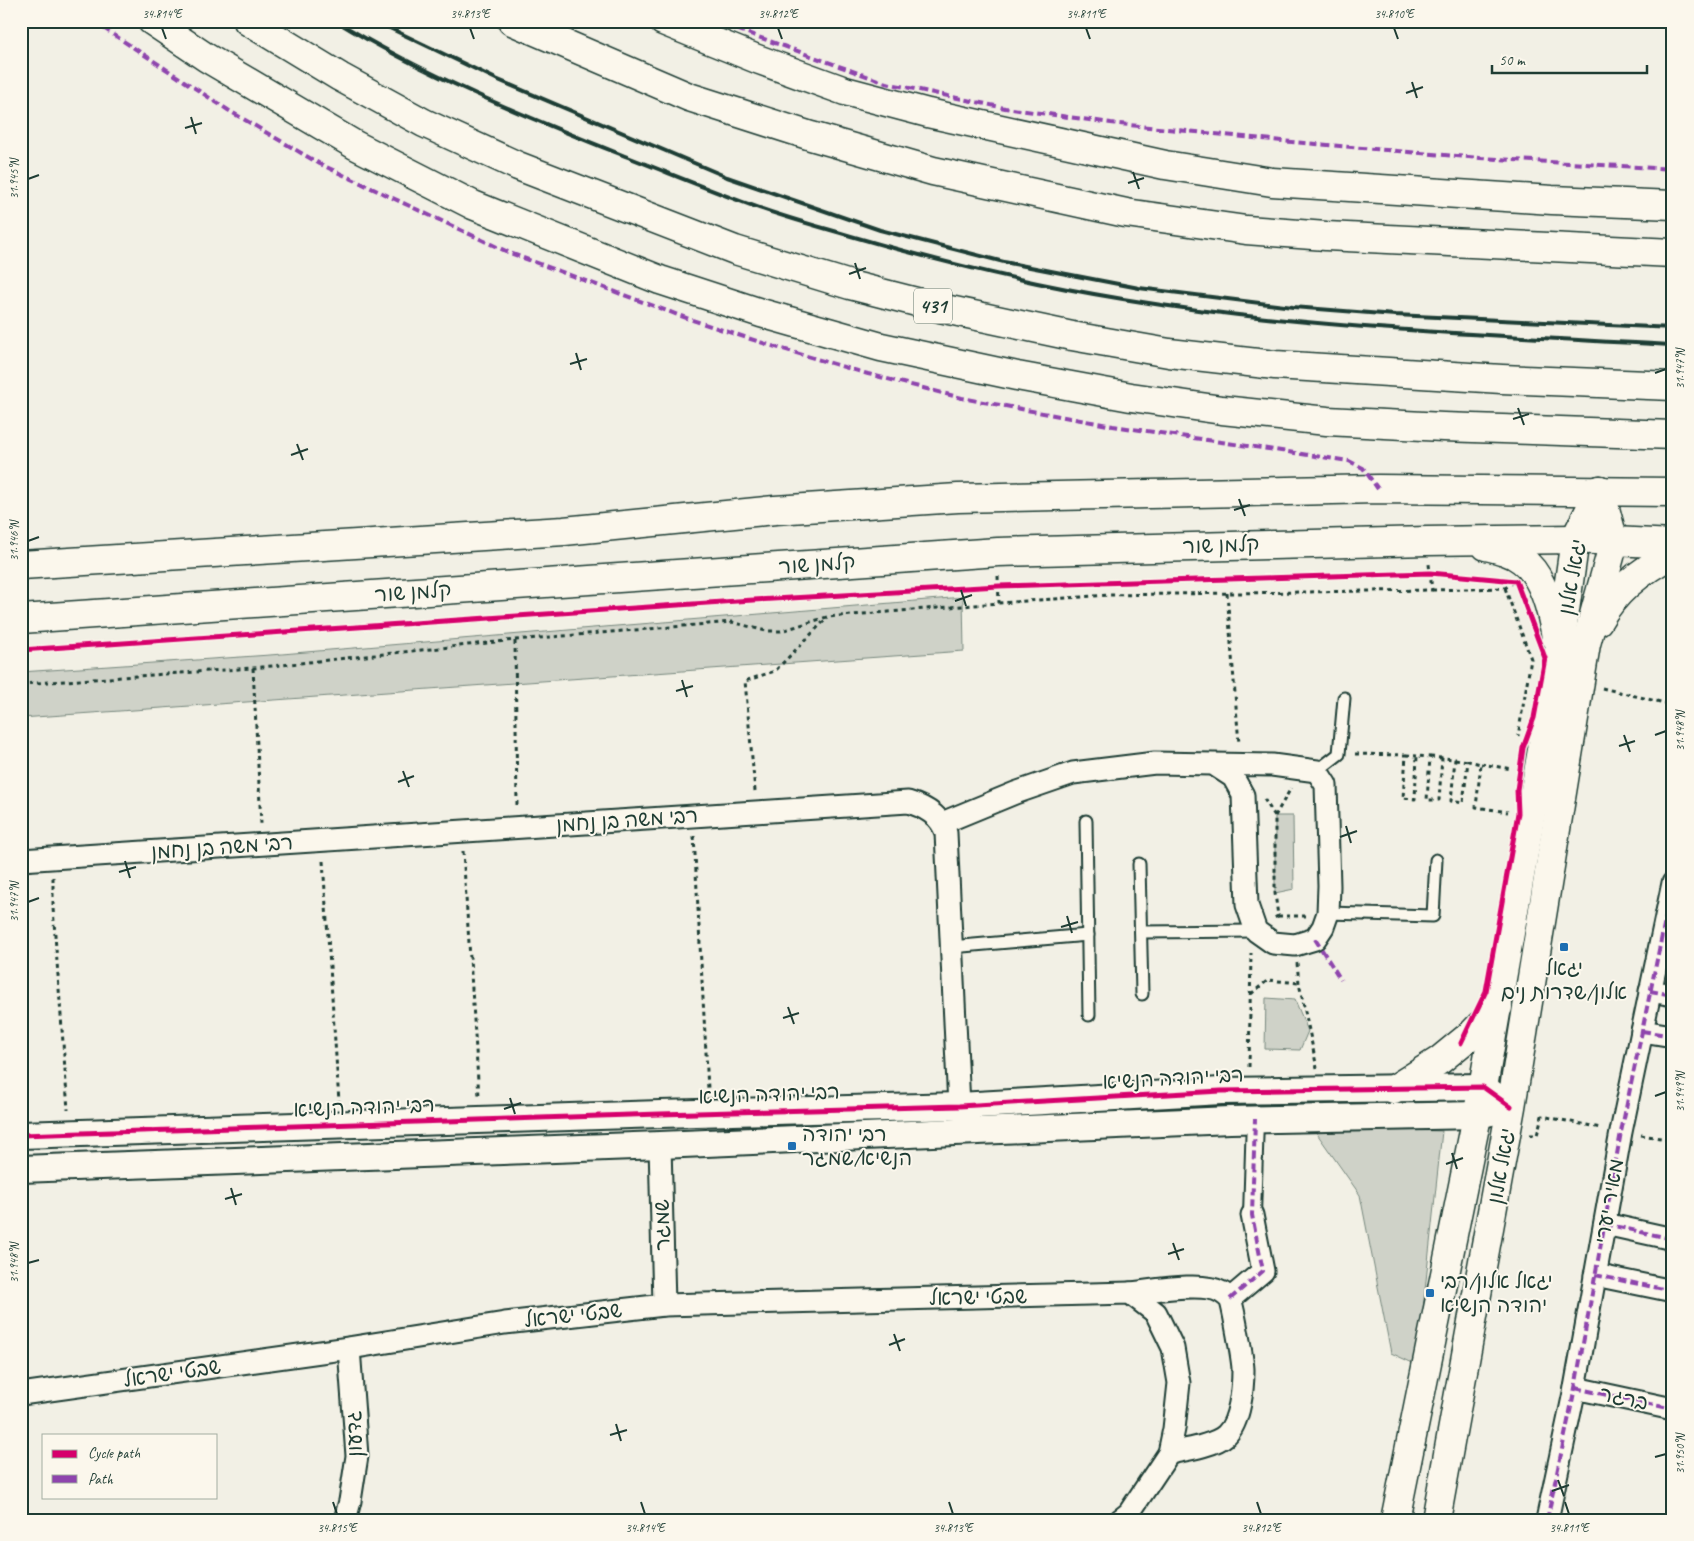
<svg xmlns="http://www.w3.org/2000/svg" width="1694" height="1541" font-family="Caveat,'Playpen Sans Hebrew',sans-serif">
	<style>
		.green { fill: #cfd2c8; stroke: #77887e }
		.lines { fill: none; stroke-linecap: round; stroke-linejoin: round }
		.service-casing { stroke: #1f3d34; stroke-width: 15 }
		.pedestrian-casing { stroke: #1f3d34; stroke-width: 20 }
		.minor-casing { stroke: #1f3d34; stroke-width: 25 }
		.tertiary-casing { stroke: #1f3d34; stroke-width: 30 }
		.secondary-casing { stroke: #1f3d34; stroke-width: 31 }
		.motorway-casing { stroke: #1f3d34; stroke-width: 31 }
		.path { stroke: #1f3d34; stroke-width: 3; stroke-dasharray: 4 4; stroke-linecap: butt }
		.service { stroke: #fbf7ec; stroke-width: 11 }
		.pedestrian { stroke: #fbf7ec; stroke-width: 16 }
		.minor { stroke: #fbf7ec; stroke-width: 21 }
		.tertiary { stroke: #fbf7ec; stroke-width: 26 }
		.secondary { stroke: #fbf7ec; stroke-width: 28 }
		.motorway { stroke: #fbf7ec; stroke-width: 28 }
		.rail { stroke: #1f3d34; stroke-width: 4 }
		.quiet { stroke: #8e44ad; stroke-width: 4; stroke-dasharray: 8 4; stroke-linecap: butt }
		.cycleway-casing { stroke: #fbf7ec; stroke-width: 8 }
		.cycleway { stroke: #d6006c; stroke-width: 5 }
		.ticks { fill: none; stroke: #1f3d34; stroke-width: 2 }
		.poi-dot { fill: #1f6fb2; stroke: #fbf7ec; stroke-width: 2 }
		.labels { text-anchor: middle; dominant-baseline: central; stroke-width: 4; stroke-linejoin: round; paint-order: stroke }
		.shield { fill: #fbf7ec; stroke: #61756b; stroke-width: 1 }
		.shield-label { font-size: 20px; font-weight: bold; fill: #1f3d34 }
		.street-label { font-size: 21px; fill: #1f3d34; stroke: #fbf7ec }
		.poi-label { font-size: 21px; fill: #1f3d34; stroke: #fbf7ec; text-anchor: start }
		.neatline { fill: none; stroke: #1f3d34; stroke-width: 2 }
		.ticks-label { font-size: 12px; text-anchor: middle; fill: #1f3d34 }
	</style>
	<rect width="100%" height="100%" fill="#f2f0e5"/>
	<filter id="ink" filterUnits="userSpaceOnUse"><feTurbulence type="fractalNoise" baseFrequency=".02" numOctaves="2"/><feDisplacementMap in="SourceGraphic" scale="10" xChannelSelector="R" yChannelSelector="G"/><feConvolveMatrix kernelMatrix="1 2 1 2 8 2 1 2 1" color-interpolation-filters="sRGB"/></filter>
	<g filter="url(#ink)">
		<g class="green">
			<polygon points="963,597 964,651 21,718 21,672 270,655"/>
			<polygon points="1275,816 1293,816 1294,889 1275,893"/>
			<polygon points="1266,998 1295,1000 1308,1031 1300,1050 1265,1049"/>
			<polygon points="1313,1128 1442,1131 1417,1365 1391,1353 1360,1195"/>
		</g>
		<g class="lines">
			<g class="service-casing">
				<g id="service">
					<polyline points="1317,771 1339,754 1344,698"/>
					<polyline points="1086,821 1089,1015"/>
					<polyline points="1139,864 1142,994"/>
					<polyline points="1328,913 1433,916 1436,860"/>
					<polyline points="1141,932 1256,931"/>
					<polyline points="951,947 1088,935"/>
				</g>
			</g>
			<g class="pedestrian-casing">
				<polyline id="pedestrian" points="1252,1215 1255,1119"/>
			</g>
			<g class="minor-casing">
				<g id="minor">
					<polyline points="942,823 1015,793 1073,773 1155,763 1272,765 1317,771 1326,785 1329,886 1328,913 1323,927 1315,939 1295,945 1273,943 1256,931 1247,905 1243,795 1233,777 1213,764"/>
					<path d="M21 860 908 802C925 807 940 815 946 833L959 1106 969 1119"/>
					<polyline points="1650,991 1673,995"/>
					<polyline points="1642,1031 1673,1036"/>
					<polyline points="660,1145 664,1305"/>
					<polyline points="1605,1224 1673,1239"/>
					<polyline points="1595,1275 1673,1291"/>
					<path d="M1130 1293C1151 1291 1203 1281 1221 1292 1223 1293 1228 1297 1230 1299 1233 1305 1243 1361 1243 1370 1243 1388 1240 1422 1226 1435 1214 1446 1185 1450 1169 1453"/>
					<polyline points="1230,1299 1263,1271 1252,1215"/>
					<polyline points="1575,1388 1673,1409"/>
					<polyline points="21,1394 349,1348 505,1323 664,1305 1130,1293 1156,1313 1173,1348 1179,1383 1174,1429 1169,1453 1129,1513 1120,1520"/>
					<polyline points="345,1520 350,1501 357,1456 349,1348"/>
					<polyline points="1547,1520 1575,1388 1621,1132 1673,883"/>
				</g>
			</g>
			<g class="tertiary-casing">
				<g id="tertiary">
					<polyline points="21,1135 660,1114 959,1106 1221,1091 1483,1087 1511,1107"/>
					<polyline points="21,1169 660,1145 1230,1120 1478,1115 1499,1110"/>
				</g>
			</g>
			<g class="secondary-casing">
				<g id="secondary">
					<polyline points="152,21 207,58 355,145 473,205 660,280 761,313 881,347 1017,376 1131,397 1222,410 1327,421 1443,427 1673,435"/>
					<polyline points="663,21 757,59 845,91 928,113 1165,165 1272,182 1552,200 1673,205"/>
					<path d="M1486 546C1499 549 1512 552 1522 560 1543 575 1552 613 1556 637"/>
					<polyline points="21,565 564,531 775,510 958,498 1378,489 1673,492"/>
					<polyline points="21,619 998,552 1427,541 1575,539 1673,544"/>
					<path d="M1598 621C1615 591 1643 569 1673 554"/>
					<polyline points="1394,1089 1440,1060 1473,1033 1498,1007"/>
					<polyline points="1395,1520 1483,1087 1559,653 1575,539 1600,490"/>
					<polyline points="1436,1520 1511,1107 1586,644 1614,542 1600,490"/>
				</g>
			</g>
			<g class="motorway-casing">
				<g id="motorway">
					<polyline points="248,21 340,77 424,123 518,166 735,250 850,285 940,308 1072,336 1169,353 1275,365 1502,379 1673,386"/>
					<polyline points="512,21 689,97 811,136 933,171 1126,213 1246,230 1326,236 1673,253"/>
				</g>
			</g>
			<g class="path">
				<polyline points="998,576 999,603"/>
				<polyline points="1505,588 1531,659 1518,736"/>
				<polyline points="1432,590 1505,588 1513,583"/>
				<polyline points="1227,593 1239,744"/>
				<polyline points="515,641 517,807"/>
				<polyline points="253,668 261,824"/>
				<polyline points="21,684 253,668 515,640 732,622 766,631 781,631 827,617 999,603 1108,595 1432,590 1429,564"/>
				<polyline points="1602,688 1673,705"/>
				<polyline points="1355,754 1406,755 1403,798 1415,799 1417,756 1430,757 1427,800 1439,800 1442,758 1455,759 1451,801 1463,803 1468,761 1481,764 1476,807 1508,812"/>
				<polyline points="1406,755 1417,756"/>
				<polyline points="1430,757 1442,758"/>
				<polyline points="1455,759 1468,761"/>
				<polyline points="1481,764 1512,769"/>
				<polyline points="755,791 745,681 775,671 827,618"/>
				<polyline points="1264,799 1275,816 1275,893 1278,916 1274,918"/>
				<polyline points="1275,816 1291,788"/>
				<polyline points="694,836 708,1089"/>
				<polyline points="463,851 479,1096"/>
				<polyline points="323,861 339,1102"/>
				<polyline points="53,877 53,908 68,1110"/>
				<polyline points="1278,916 1307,916"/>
				<polyline points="1297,963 1299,983 1317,1068"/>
				<polyline points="1251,994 1268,980 1299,983"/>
				<polyline points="1249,1067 1251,953"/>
				<polyline points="1530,1135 1537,1135 1542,1116 1601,1128"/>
				<polyline points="1641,1135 1673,1140"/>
				<polyline points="1665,1520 1673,1486"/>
			</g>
			<use href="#service" class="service"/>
			<use href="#pedestrian" class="pedestrian"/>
			<use href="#minor" class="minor"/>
			<use href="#tertiary" class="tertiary"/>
			<use href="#secondary" class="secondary"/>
			<use href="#motorway" class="motorway"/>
			<g class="rail">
				<path d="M336 21C424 75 524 116 620 154 664 171 707 189 751 205 783 217 817 226 851 236 940 262 1031 284 1123 299 1305 329 1489 335 1673 345"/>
				<polyline points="375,21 496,79 727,177 880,230 1004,262 1139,288 1293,307 1395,315 1673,328"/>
			</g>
			<g class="quiet">
				<polyline points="93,21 228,110 320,164 510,253 689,319 769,345 868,374 962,398 1113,426 1349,461 1363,468 1378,489"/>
				<polyline points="714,21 886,83 1005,108 1111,123 1292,142 1480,158 1673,169"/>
				<polyline points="1315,939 1341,980"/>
				<polyline points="1650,991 1673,995"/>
				<polyline points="1642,1031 1673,1036"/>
				<polyline points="1605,1224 1673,1239"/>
				<polyline points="1595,1275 1673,1291"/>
				<polyline points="1230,1299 1263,1271 1252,1215 1255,1119"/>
				<polyline points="1575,1388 1673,1409"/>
				<polyline points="1547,1520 1575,1388 1621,1132 1673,883"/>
			</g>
			<g class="cycleway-casing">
				<g id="cycleway">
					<polyline points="21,650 737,601 999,586 1430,573 1516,581 1545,658 1534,718 1523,748 1517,790 1518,813 1486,991 1461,1043"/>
					<polyline points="21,1135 660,1114 959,1106 1221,1091 1483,1087 1511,1107"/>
				</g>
			</g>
			<use href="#cycleway" class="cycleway"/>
		</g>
	</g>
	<path class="ticks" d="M162 28 166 39M470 28 474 39M778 28 782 39M1086 28 1090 39M1394 28 1398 39M1412 82 1417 98M1406 93 1423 87M191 117 196 134M185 128 202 123M1133 172 1139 189M28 179 39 175M1128 183 1144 178M855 263 860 279M849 274 866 268M576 353 581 370M570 364 587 359M1655 373 1666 369M1518 408 1524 425M1513 419 1529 414M297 444 303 460M291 455 308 449M1239 499 1245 516M1234 510 1250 505M28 541 39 537M961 590 966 606M955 601 972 595M682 680 687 697M676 691 693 686M1624 735 1630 752M1655 735 1666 731M1619 746 1635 741M403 771 409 787M398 782 414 776M1346 826 1351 843M1340 837 1357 831M125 861 130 878M119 872 136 867M28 902 39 898M1067 916 1072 933M1061 927 1078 922M788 1007 794 1024M783 1018 799 1013M1655 1096 1666 1092M510 1098 515 1114M504 1109 521 1103M1452 1153 1457 1169M1446 1164 1463 1158M231 1188 236 1205M225 1199 242 1194M1173 1243 1179 1260M1168 1254 1184 1249M28 1263 39 1260M894 1334 900 1351M889 1345 905 1339M616 1424 621 1441M610 1435 627 1430M1655 1457 1666 1454M1558 1480 1564 1496M1552 1491 1569 1485M333 1502 337 1514M641 1502 645 1514M949 1502 953 1514M1257 1502 1261 1514M1565 1502 1569 1514"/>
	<g class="poi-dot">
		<rect x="1559" y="942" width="10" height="10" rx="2.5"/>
		<rect x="787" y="1141" width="10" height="10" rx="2.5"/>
		<rect x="1425" y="1288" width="10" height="10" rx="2.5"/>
	</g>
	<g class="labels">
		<rect class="shield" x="914" y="288.5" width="38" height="35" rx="4"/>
		<g class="shield-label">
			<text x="933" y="306">431</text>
		</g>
		<g class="street-label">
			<text transform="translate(1221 545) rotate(-2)">קלמן שור</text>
			<text transform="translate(817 564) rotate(-4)">קלמן שור</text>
			<text transform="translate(1572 577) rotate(-80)">יגאל אלון</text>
			<text transform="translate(413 592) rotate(-4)">קלמן שור</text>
			<text transform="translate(627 820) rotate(-4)">רבי משה בן נחמן</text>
			<text transform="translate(222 847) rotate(-4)">רבי משה בן נחמן</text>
			<text transform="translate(1173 1078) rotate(-3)">רבי יהודה הנשיא</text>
			<text transform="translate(769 1094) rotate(-2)">רבי יהודה הנשיא</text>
			<text transform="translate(364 1107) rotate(-2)">רבי יהודה הנשיא</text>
			<text transform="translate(1501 1166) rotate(-80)">יגאל אלון</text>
			<text transform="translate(1609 1201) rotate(-80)">מאיר יערי</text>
			<text transform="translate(662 1225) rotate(-91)">שמגר</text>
			<text transform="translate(978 1297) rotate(-1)">שבטי ישראל</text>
			<text transform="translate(573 1315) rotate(-6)">שבטי ישראל</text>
			<text transform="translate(172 1373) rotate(-8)">שבטי ישראל</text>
			<text transform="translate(1624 1398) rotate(12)">ברגר</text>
			<text transform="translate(354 1434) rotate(-92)">גדעון</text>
		</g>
		<g class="poi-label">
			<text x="1564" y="968" text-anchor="middle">יגאל<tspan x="1564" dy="24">אלון/שדרות נים</tspan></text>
			<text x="802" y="1134">רבי יהודה<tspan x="802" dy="24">הנשיא/שמגר</tspan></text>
			<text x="1440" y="1281">יגאל אלון/רבי<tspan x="1440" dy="24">יהודה הנשיא</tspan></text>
		</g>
	</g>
	<rect width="1694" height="1541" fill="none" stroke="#fbf7ec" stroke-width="55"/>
	<rect x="42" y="1434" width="175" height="65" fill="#fbf7ec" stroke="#a3ada2"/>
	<rect x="52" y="1450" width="25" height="8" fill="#d6006c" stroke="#a3ada2"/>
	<text x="88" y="1458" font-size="15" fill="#1f3d34">Cycle path</text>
	<rect x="52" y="1475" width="25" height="8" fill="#8e44ad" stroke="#a3ada2"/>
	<text x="88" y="1484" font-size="15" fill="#1f3d34">Path</text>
	<path d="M1492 65v8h155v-8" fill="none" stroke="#1f3d34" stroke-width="2.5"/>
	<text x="1499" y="65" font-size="15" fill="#1f3d34" stroke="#fbf7ec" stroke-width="4" paint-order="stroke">50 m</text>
	<rect x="28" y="28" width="1638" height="1486" class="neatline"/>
	<g class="ticks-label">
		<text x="162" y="18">34.814°E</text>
		<text x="470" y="18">34.813°E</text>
		<text x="778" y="18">34.812°E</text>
		<text x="1086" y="18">34.811°E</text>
		<text x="1394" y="18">34.810°E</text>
		<text transform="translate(14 179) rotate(-90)" y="4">31.945°N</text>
		<text transform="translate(1680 369) rotate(-90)" y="4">31.947°N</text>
		<text transform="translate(14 541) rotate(-90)" y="4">31.946°N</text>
		<text transform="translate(1680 731) rotate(-90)" y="4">31.948°N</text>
		<text transform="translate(14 902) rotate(-90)" y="4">31.947°N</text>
		<text transform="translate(1680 1092) rotate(-90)" y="4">31.949°N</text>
		<text transform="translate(14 1263) rotate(-90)" y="4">31.948°N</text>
		<text transform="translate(1680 1454) rotate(-90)" y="4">31.950°N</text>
		<text x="337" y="1532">34.815°E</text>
		<text x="645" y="1532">34.814°E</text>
		<text x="953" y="1532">34.813°E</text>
		<text x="1261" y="1532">34.812°E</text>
		<text x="1569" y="1532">34.811°E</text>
	</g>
</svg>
